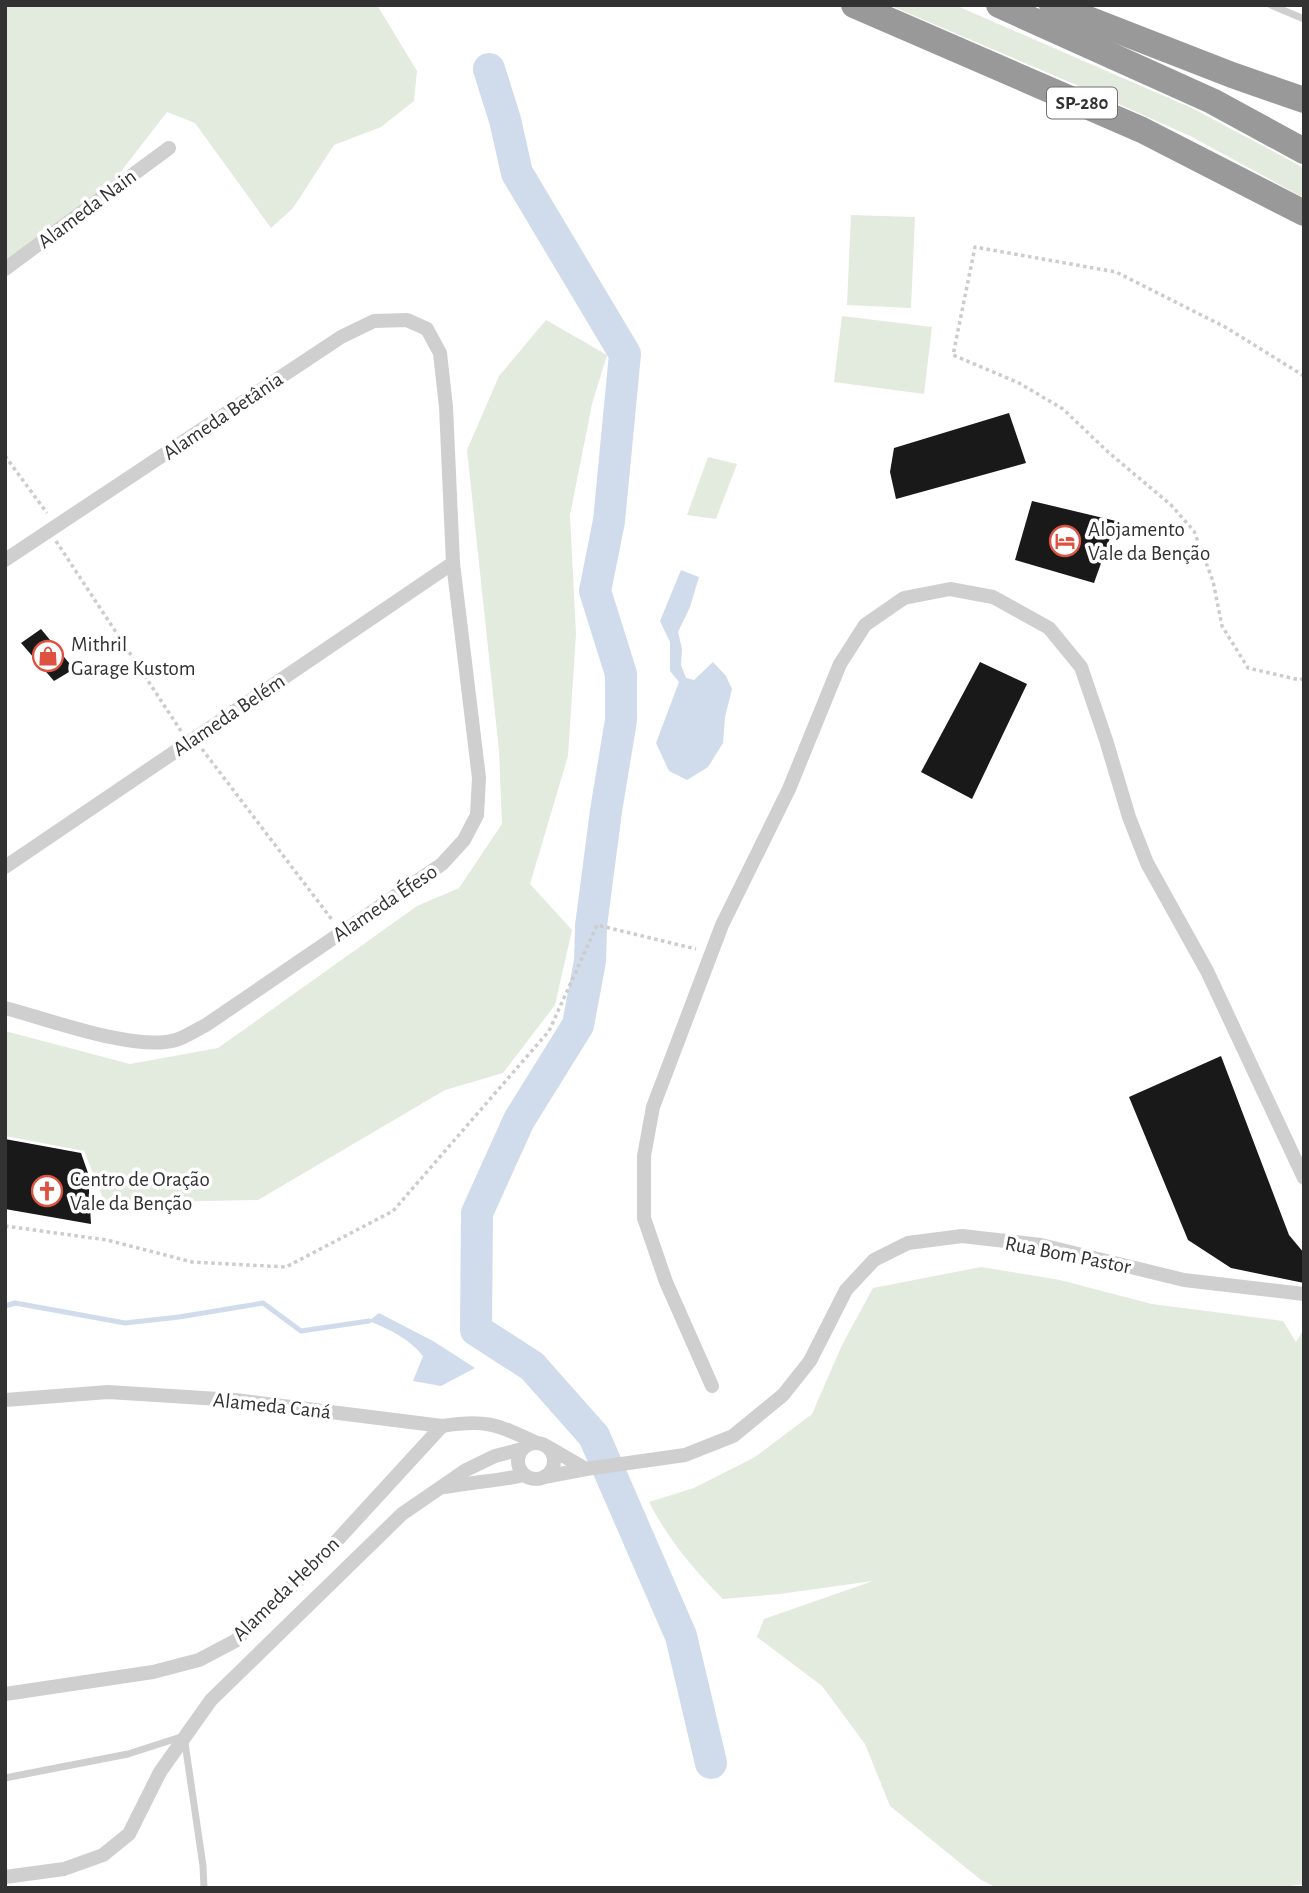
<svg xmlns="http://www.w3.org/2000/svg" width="1309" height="1893" font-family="'Alegreya Sans',sans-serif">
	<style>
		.green { fill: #e3ebdf }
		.water { fill: #d0dcec }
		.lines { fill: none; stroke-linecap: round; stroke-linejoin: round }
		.stream { stroke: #d0dcec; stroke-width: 5 }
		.river { stroke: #d0dcec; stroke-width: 32 }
		.building { fill: #191919 }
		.path { stroke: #ccc; stroke-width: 3.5; stroke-dasharray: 3.5 3.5; stroke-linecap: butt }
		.lane { stroke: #cfcfcf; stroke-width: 7 }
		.street { stroke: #cfcfcf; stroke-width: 14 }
		.highway { stroke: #999; stroke-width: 26 }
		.labels { text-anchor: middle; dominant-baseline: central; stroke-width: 7; stroke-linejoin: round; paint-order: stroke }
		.shield { fill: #fff; stroke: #707070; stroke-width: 2 }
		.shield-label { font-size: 19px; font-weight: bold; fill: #323232 }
		.street-label { font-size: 21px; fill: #323232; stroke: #fff }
		.poi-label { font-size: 21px; fill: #323232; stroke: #fff; text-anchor: start }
	</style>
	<rect width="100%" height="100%" fill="#fff"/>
	<g class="green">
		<polygon points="5,5 377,5 417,71 414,101 381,127 334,145 293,208 271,228 195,123 167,112 105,192 5,260"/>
		<polygon points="889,5 955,5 1194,109 1304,168 1304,198 1190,136 1074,84"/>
		<polygon points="851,215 915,217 911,308 847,305"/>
		<polygon points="842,316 932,327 924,394 834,382"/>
		<polygon points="546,320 607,355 592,404 570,515 576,634 568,756 530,884 572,930 555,1005 503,1073 445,1090 258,1200 105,1203 84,1151 5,1136 5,1031 130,1064 218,1048 417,906 459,888 502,824 499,751 467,450 499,376"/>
		<polygon points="708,457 737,464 716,519 687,515"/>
		<path d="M981 1267 1060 1280 1152 1304 1283 1321 1296 1342 1304 1329V1884L1277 1888H997L981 1880 890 1806 865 1744 822 1686 757 1637 764 1619 873 1581 780 1594 723 1599C693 1569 668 1539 649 1502L694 1488 755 1457 812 1414 842 1345 873 1288Z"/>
	</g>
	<g class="water">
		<polygon points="681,570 699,577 690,607 678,632 682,649 681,665 686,678 694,680 713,662 726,676 732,689 725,717 723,743 708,767 687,780 669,771 656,743 679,682 670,671 670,642 660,621"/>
		<path d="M379 1313 433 1341 475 1368 441 1386 413 1381 423 1356C409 1338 390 1330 369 1321Z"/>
	</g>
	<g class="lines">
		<polyline class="stream" points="5,1306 15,1303 125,1323 179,1317 263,1303 301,1331 369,1321"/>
		<polyline class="river" points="489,69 505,120 517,173 625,354 609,521 595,591 621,674 621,720 606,811 591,926 590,961 578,1025 519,1120 477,1213 476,1330 532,1366 594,1436 681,1636 711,1763"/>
	</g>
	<g class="building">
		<polygon points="1009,413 1026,463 896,499 890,472 894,448"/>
		<polygon points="1032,501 1116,521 1094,583 1015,560"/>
		<polygon points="41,629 74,669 54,681 21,643"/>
		<polygon points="980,662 1027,684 972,799 921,772"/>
		<polygon points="1221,1056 1289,1235 1304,1253 1304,1283 1231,1268 1188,1240 1129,1097"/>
		<polygon points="5,1139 81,1153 88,1173 91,1224 5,1209"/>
	</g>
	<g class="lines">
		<g class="path">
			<polyline points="1304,376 1227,328 1116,272 975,247 953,355 1019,383 1063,409 1107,451 1171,505 1194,531 1213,581 1222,626 1248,668 1300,680 1304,678"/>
			<polyline points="5,456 47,513"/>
			<polyline points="56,541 181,731"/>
			<polyline points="202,749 333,921"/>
			<polyline points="5,1226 107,1240 192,1262 286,1267 393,1211 549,1031 597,925 696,949"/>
		</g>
		<g class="lane">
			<polyline points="1271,5 1304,19"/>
			<polyline points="5,1778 128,1754 184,1736 203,1866 204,1888"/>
		</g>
		<g class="street">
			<polyline points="5,269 169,148"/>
			<path d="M5 560 341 337 374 321 407 320 427 329 440 353 446 407 453 563 479 778 477 815 464 840 442 864 206 1025C196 1030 186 1037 176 1040 135 1052 48 1019 5 1008"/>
			<polyline points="5,867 453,563"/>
			<polyline points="712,1386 666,1282 644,1218 644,1156 653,1107 722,925 789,789 840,664 865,625 904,598 950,589 993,597 1049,628 1081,667 1106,740 1129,817 1147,863 1207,971 1304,1178"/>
			<path d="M5 1400 108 1392 235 1400 442 1426C485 1419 496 1424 535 1442"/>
			<circle cx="536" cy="1461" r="18"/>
			<polyline points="548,1447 586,1469"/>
			<polyline points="544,1477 586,1469 685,1455 733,1436 783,1395 810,1361 846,1290 874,1260 908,1243 962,1236 1041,1245 1184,1280 1304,1294"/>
			<path d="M446 1487C472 1482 498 1481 524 1475"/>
			<polyline points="5,1694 153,1672 199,1660 235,1641 320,1559 442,1426"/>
			<polyline points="5,1877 64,1869 103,1855 129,1834 160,1772 211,1700 402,1514 466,1470 495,1456 522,1449"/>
		</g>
		<g class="highway">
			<polyline points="854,5 1142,130 1304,213"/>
			<polyline points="999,5 1212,101 1304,151"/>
			<polyline points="1052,5 1232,75 1304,100"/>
		</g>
	</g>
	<defs>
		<g id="hotel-ring" transform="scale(1.575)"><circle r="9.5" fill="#fff" stroke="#dd5241" stroke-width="1.5"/><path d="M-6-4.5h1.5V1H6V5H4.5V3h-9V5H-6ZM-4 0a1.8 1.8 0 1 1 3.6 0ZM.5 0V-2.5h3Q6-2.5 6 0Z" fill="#dd5241"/></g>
		<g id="shop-ring" transform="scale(1.575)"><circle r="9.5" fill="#fff" stroke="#dd5241" stroke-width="1.5"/><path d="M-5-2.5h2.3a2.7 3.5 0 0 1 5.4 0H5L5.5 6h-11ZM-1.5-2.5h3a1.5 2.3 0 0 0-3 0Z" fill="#dd5241"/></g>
		<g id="church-ring" transform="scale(1.575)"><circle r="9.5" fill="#fff" stroke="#dd5241" stroke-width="1.5"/><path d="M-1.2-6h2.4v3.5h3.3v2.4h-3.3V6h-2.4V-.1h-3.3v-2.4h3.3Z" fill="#dd5241"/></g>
	</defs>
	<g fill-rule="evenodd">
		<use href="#hotel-ring" x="1065" y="541"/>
		<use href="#shop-ring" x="48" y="656"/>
		<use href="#church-ring" x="47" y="1191"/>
	</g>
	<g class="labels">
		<rect class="shield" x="1047" y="87.5" width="70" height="31" rx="5"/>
		<g class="shield-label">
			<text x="1082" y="103">SP-280</text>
		</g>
		<g class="street-label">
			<text transform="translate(87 209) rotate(-37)">Alameda Nain</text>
			<text transform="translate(223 416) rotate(-34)">Alameda Betânia</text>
			<text transform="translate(229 715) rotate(-34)">Alameda Belém</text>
			<text transform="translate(385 903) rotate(-34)">Alameda Éfeso</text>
			<text transform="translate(1068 1255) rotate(11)">Rua Bom Pastor</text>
			<text transform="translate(272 1406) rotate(6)">Alameda Caná</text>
			<text transform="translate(286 1589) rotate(-44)">Alameda Hebron</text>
		</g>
		<g class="poi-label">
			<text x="1088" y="529">Alojamento<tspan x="1088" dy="24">Vale da Benção</tspan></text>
			<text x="71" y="644">Mithril<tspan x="71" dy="24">Garage Kustom</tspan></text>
			<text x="70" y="1179">Centro de Oração<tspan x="70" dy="24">Vale da Benção</tspan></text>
		</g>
	</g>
	<rect width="1309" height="1893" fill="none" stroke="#323232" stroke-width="14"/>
</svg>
